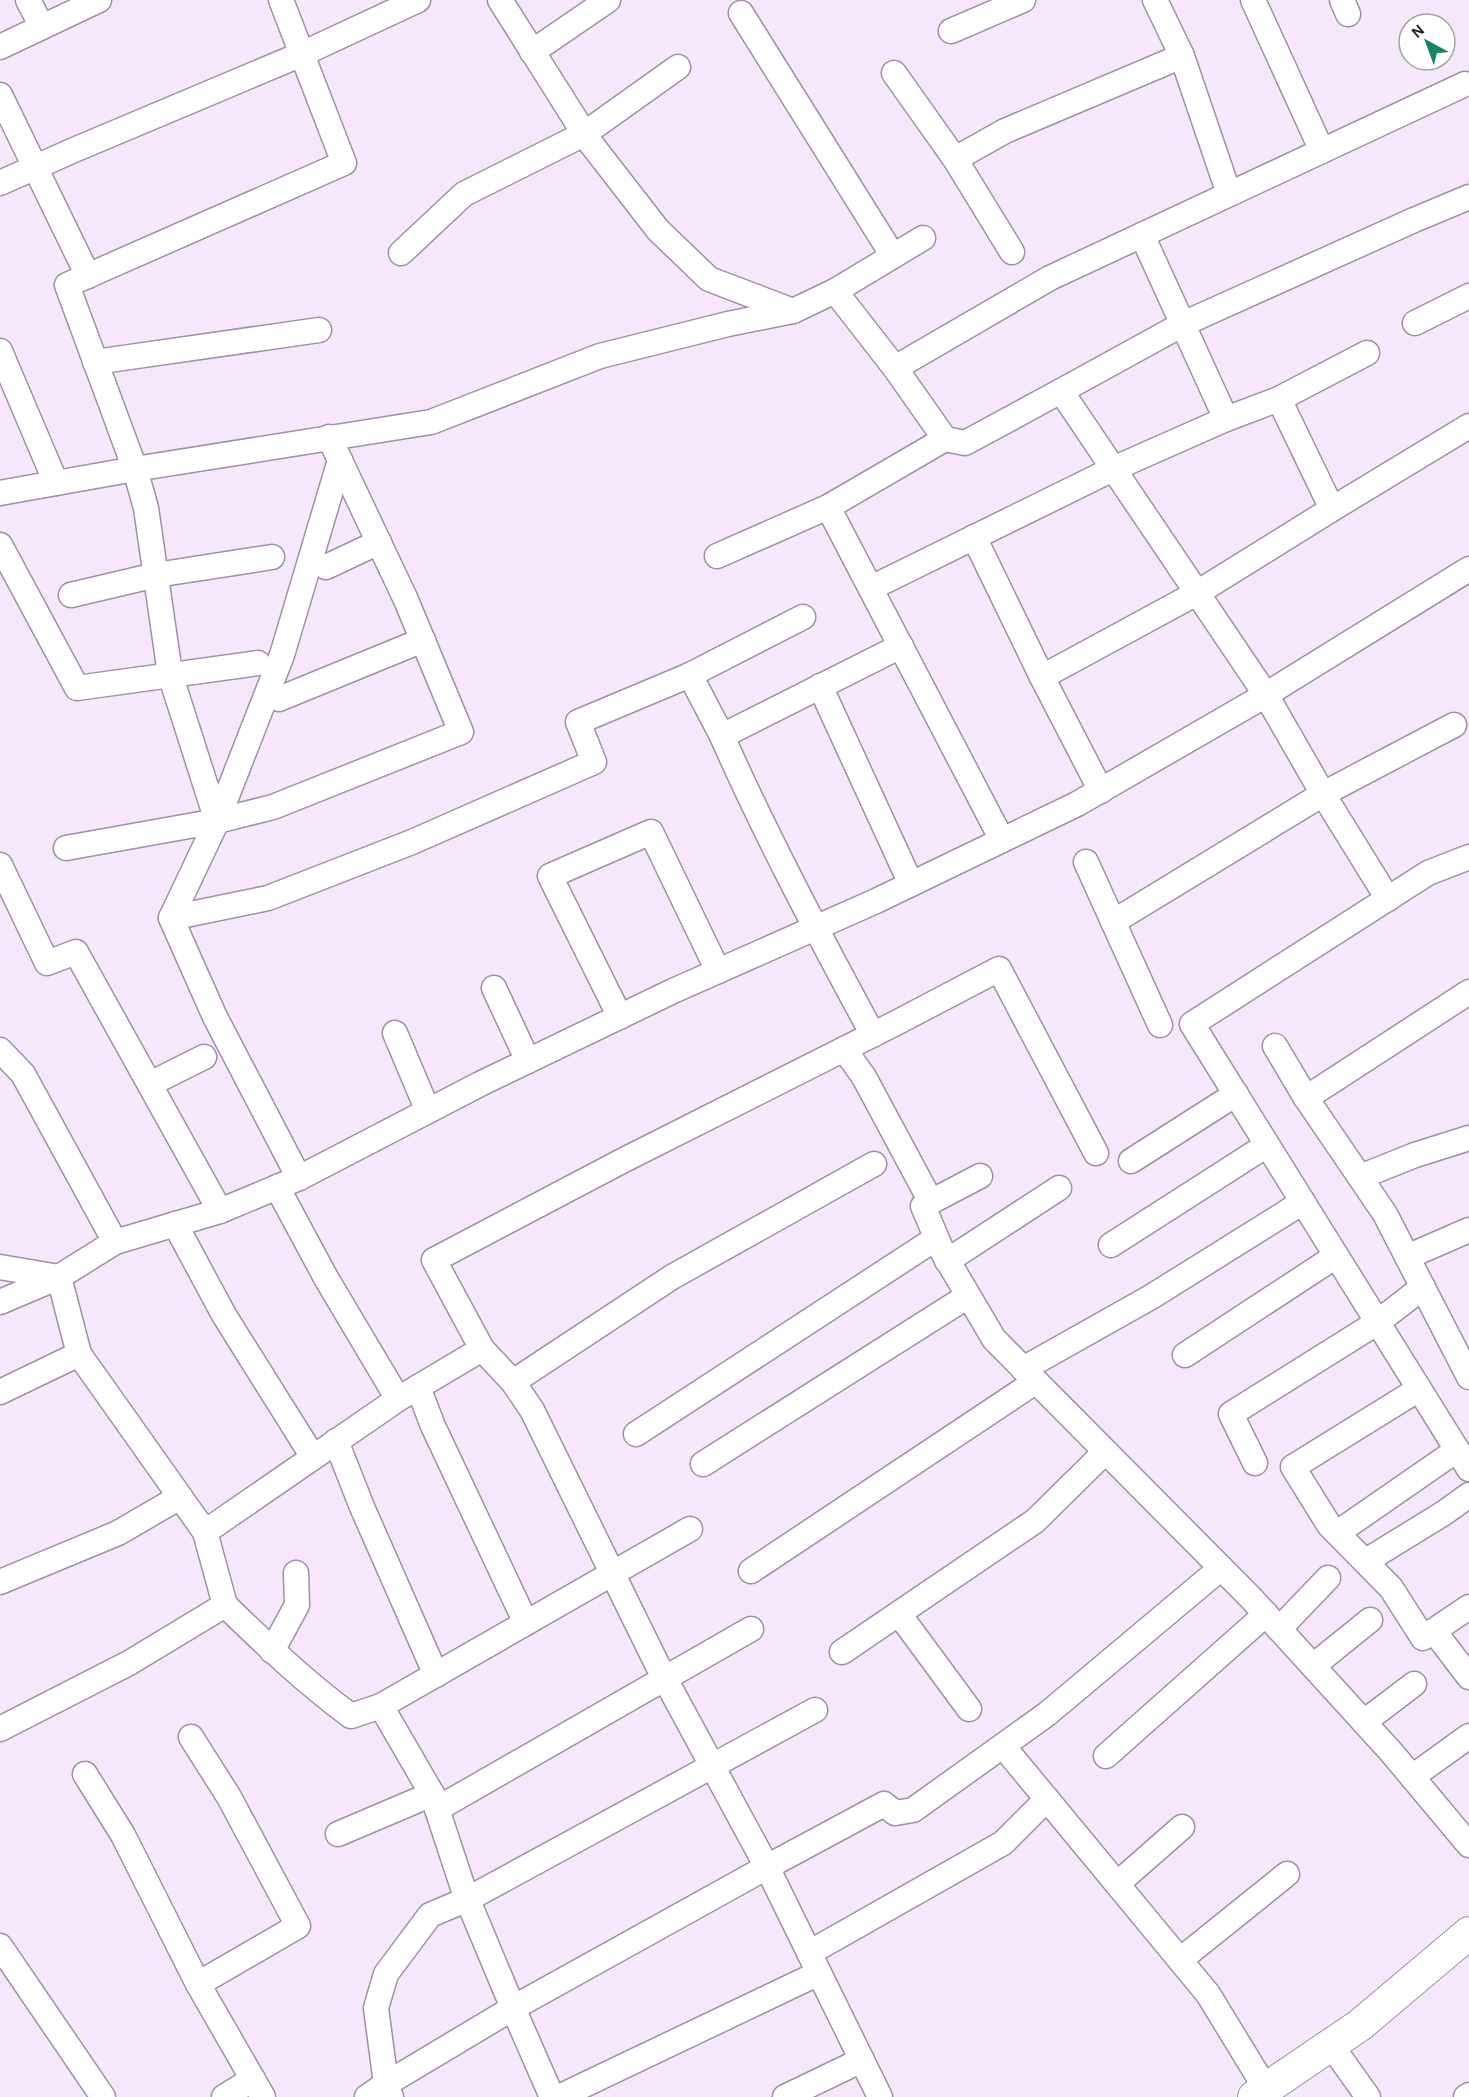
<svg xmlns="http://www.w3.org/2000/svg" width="1469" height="2097" font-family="'Alegreya Sans',sans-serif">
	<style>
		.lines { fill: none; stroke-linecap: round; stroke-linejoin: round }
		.minor-casing { stroke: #a28eab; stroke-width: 27 }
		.major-casing { stroke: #a28eab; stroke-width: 34 }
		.minor { stroke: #fff; stroke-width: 24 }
		.major { stroke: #fff; stroke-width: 32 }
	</style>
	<rect width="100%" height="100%" fill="#f6e8fb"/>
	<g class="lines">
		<g class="minor-casing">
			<g id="minor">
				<polyline points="28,0 42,27"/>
				<polyline points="281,0 344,163 67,285 135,469 431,422 600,356 728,324 793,311 835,291 895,368"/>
				<polyline points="500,0 589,141 658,230 709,279 793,311"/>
				<polyline points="1155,0 1182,56 1229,194"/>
				<polyline points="1253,0 1322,151"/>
				<polyline points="1342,0 1348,14"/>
				<polyline points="741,13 893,256"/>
				<polyline points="951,31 1023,0"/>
				<polyline points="0,47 99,0"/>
				<polyline points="532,52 608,0"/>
				<polyline points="894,73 955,159 1012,252"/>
				<polyline points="0,95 88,276"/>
				<polyline points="955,159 1005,131 1182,56"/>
				<polyline points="0,183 74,150 302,54 418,0"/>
				<polyline points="401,253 464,194 584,134 678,67"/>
				<polyline points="835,291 923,238"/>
				<polyline points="1415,323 1469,296"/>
				<polyline points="0,351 56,483"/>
				<polyline points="95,362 319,330"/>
				<polyline points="1061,391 1183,324 1414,220 1469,197"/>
				<polyline points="1279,399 1367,353"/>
				<polyline points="945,439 965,443 1061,391 1266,695 1323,794 1113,922"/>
				<polyline points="0,493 135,469 146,508 170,674 217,821 171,918 268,898 412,842 594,762 578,722 690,675 722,736 901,646"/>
				<polyline points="1332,509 1469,426"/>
				<polyline points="974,537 1042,677"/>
				<polyline points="0,545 77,688 258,663"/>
				<polyline points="717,556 828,507"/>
				<polyline points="326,567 379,542"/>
				<polyline points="871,588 1113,469 1226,419"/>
				<polyline points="71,595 156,575 272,557"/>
				<polyline points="690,675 803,617"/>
				<polyline points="820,686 911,884"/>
				<polyline points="279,699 423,640"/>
				<path d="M722 736C767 838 820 937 873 1035"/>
				<polyline points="1101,791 1042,677 1197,593 1332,509 1279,399 1226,419 1142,235"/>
				<polyline points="217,821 282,655 340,460"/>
				<polyline points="1002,840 828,507 945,439 895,368 1050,278 1465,84"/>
				<polyline points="66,848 217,821 273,807 461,732 406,600 329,437"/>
				<polyline points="1469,857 1428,873 1192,1024 1469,1469"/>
				<polyline points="1086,862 1160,1025"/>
				<polyline points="0,865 47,963 76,952 220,1211"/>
				<polyline points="1388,899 1323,794 1454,725"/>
				<polyline points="171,918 215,1017 299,1178"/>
				<polyline points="494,988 528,1061"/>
				<polyline points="620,1017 550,876 651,832 718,971"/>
				<polyline points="395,1033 428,1111"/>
				<polyline points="1275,1046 1306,1098 1385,1214 1469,1377"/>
				<polyline points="844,1049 864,1077 931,1202"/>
				<polyline points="0,1050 23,1074 115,1242"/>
				<polyline points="150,1084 204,1057"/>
				<polyline points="1306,1098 1469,992"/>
				<polyline points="1131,1161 1236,1094"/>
				<polyline points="980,1176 923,1206 942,1251 994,1339 1251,1598 1392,1753 1469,1845"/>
				<polyline points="1360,1177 1415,1155 1469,1138"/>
				<polyline points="277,1187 326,1278 398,1399"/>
				<polyline points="175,1224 224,1315 313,1457"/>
				<polyline points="1111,1245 1267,1145"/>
				<polyline points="1407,1257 1469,1230"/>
				<polyline points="947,1261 1059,1188"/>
				<polyline points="0,1267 59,1277 0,1302"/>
				<polyline points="482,1349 434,1260 622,1161 894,1024 999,969 1096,1153"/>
				<polyline points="79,1354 59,1277 115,1242 220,1211 299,1178 480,1084 673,991 876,901 1077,804 1259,699 1469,569"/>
				<polyline points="1185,1355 1336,1256"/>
				<polyline points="1023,1369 1151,1297 1303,1202"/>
				<polyline points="513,1382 672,1277 874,1164"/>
				<polyline points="418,1387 433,1426 526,1623"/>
				<polyline points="1419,1389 1293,1467 1329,1525 1391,1588 1423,1638 1469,1607"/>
				<polyline points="0,1392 79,1354 205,1532"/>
				<polyline points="636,1434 935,1239"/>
				<polyline points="336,1441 362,1507 436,1675"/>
				<polyline points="1255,1463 1231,1414 1378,1322 1423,1287"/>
				<polyline points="703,1464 968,1296"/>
				<polyline points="1337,1533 1457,1450"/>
				<polyline points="1366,1561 1444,1513 1469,1495"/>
				<polyline points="751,1571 1035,1382"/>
				<polyline points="0,1582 118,1533 180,1497"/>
				<polyline points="225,1605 205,1532 398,1399 482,1349 513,1382 532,1410 657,1664 767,1867 513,2008 386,2084 391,2097"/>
				<polyline points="899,1614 969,1709"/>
				<polyline points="1279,1629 1328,1578"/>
				<polyline points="1434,1631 1469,1677"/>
				<polyline points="272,1651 297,1605 296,1573"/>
				<polyline points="842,1652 1035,1521 1105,1452"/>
				<polyline points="1313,1666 1370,1620"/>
				<polyline points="1364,1722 1414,1684"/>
				<path d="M0 1729 129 1663 225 1605C265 1644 306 1683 351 1716L381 1706"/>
				<polyline points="191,1737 229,1797 298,1926 198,1984 263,2097"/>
				<polyline points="1003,1746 1208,1994 1266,2089"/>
				<polyline points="1106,1756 1266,1614"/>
				<polyline points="85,1774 123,1835 198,1984"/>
				<polyline points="1412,1777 1469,1736"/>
				<polyline points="437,1809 751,1629"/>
				<polyline points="338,1834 432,1794"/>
				<polyline points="1117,1884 1182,1827"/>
				<polyline points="0,1946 103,2097"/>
				<polyline points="809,1953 1003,1843 1047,1799"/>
				<polyline points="1180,1960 1287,1874"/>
				<polyline points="1331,2045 1368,2097"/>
				<polyline points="224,2097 253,2079"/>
				<polyline points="367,2097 386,2084 376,2008 386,1974 430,1915 468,1899 815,1710"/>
				<polyline points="552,2097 513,2008 464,1891 432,1794 381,1706 690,1529"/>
				<polyline points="559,2097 819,1973"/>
				<polyline points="785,2097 862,2060"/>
				<polyline points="880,2097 767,1867 884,1804 895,1813 913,1810 1047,1714 1221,1568"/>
				<polyline points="1466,2097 1469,2095"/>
			</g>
		</g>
		<g class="major-casing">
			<polyline id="major" points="1254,2097 1360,2025 1469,1933"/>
		</g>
		<use href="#minor" class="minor"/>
		<use href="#major" class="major"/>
	</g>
	<g transform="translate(1427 42) rotate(319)"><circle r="28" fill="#ffffff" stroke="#a6a3a7" stroke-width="1.5"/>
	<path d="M0-4.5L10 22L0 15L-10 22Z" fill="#158461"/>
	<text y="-9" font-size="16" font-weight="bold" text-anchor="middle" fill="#211924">N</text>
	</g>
</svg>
